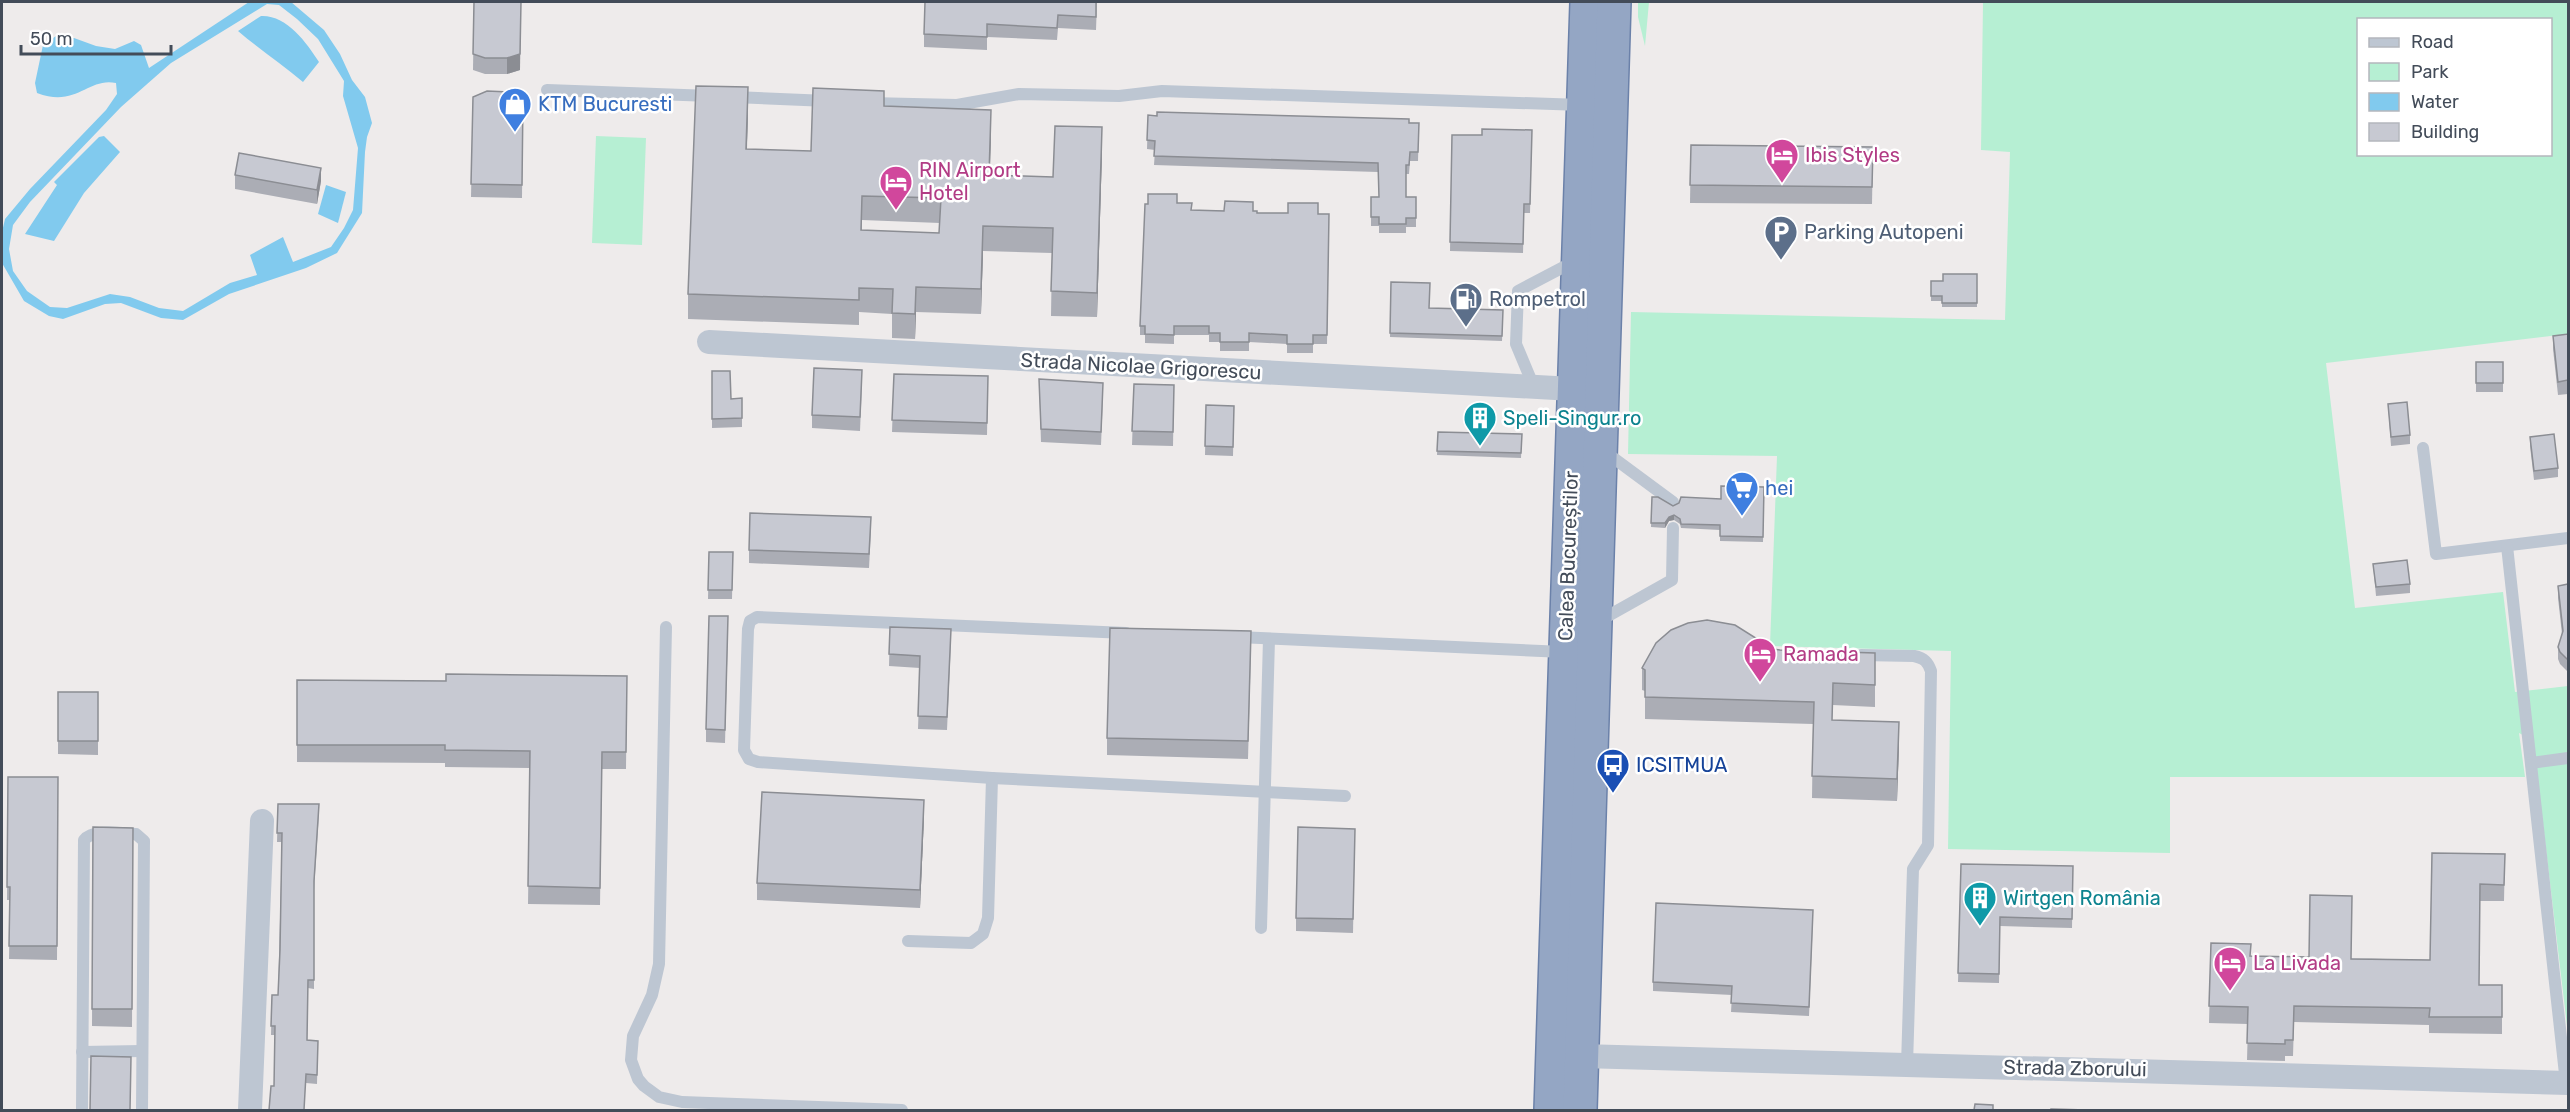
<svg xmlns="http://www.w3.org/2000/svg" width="2570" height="1112" font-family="Rubik,sans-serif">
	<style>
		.green { fill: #b6efd3; fill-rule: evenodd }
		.water { fill: #81caee; fill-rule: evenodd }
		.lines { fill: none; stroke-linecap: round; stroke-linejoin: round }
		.trunk-casing { stroke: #6b81a9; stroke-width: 36 }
		.service { stroke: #bdc6d2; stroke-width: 12 }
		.minor { stroke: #bdc6d2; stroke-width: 24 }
		.trunk { stroke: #94a6c4; stroke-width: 33 }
		.wall { fill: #abadb5; fill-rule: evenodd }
		.shaded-wall { fill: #8b8d93 }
		.building { fill: #c7c9d2; stroke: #8b8d93; stroke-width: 1.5; fill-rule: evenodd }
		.labels { text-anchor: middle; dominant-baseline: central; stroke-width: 5; stroke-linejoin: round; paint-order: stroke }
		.shop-label { font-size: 20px; fill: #366cbe; stroke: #fff; text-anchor: start }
		.hotel-label { font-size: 20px; fill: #b23c85; stroke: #fff; text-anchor: start }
		.service-label { font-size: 20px; fill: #4e5e75; stroke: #fff; text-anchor: start }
		.street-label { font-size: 20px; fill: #434c59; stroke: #fff }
		.culture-label { font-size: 20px; fill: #0d838f; stroke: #fff; text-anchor: start }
		.transit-label { font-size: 20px; fill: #164399; stroke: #fff; text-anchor: start }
	</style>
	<rect width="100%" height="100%" fill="#eeebeb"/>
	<g class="green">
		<polygon points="1638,2 1649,2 1645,46 1638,17"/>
		<path d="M1983 2H2568V334L2326 363 2355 608 2503 592 2515 692 2568 686V1034L2533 740 2519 733 2525 777H2170V853L1948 849 1951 651 1770 646 1777 456 1628 454 1631 312 2005 320 2010 152 1981 150ZM2358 20H2550V154H2358Z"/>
		<polygon points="596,136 646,138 642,245 592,243"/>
	</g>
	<g class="water">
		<path d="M249 2H291L324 30 340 54 352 80 365 97 372 123 367 137 365 152 362 213 337 253 306 268 229 294 183 320 161 318 121 303 105 304 63 319 49 316 24 301 2 263V232L5 219 30 189 106 110 117 94 116 83C88 77 77 108 37 93L35 83 43 45 56 36 74 38 96 46 115 49 134 41 141 45 149 68ZM267 4 279 5 297 19 318 39 344 81 343 96 358 148 353 210 344 228 331 247 293 262 283 237 250 255 257 275 230 283 183 311 159 308 130 297 110 294 67 308 50 307 27 291 13 271 9 249 13 225 30 202 121 107 171 63Z"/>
		<path d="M261 16C287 15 306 42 319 62L303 82C282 64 259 49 238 31Z"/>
		<polygon points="104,136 120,152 84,193 54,241 25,234 57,185 54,182 99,137"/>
		<polygon points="326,185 346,192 338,223 318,214"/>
	</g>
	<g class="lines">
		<g class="trunk-casing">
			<g id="trunk">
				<polyline points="1551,1110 1587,2"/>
				<polyline points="1580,1110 1614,2"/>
			</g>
		</g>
		<g class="service">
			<polyline points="547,90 711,96"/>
			<polyline points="734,97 828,101"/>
			<polyline points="869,103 957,105 1019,94 1119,96 1162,91 1582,105"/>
			<polyline points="1534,387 1516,344 1518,291 1575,261"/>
			<polyline points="2423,448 2436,554 2568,538"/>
			<polyline points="1604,451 1673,502"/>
			<polyline points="2507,546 2566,1083"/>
			<polyline points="1599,621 1672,580 1673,528"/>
			<polyline points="666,627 659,964 652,995 633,1036 631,1060 638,1079 644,1086 659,1097 682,1102 902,1110"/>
			<polyline points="1126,633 757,617 750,621 748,629 744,750 749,759 758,762 992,778 1345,796"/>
			<polyline points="1237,637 1564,652"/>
			<path d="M1861 655 1914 656C1924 658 1928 662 1931 671L1928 845 1913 869 1907 1065"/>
			<polyline points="2531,763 2568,758"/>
			<polyline points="1261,928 1269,639"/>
			<polyline points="908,941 971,943 983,934 988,918 992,778"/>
			<polyline points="82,1052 142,1051"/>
			<path d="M82 1110 84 840C94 828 122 834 136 834L144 841 142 1110"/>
		</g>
		<g class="minor">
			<polyline points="709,342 1573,389"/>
			<polyline points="1581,1056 2568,1083"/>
			<polyline points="250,1110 262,821"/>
		</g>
		<use href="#trunk" class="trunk"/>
	</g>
	<g class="wall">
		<polygon points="474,2 520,70 507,74 485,74 473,70"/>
		<polygon points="1097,2 1096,30 1058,28 1057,40 987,37 987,50 924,47 924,34"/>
		<polygon points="473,97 523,98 522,198 471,197"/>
		<path d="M884 106 991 135 989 175 1053 177 1102 152 1097 317 1051 316 1052 253 983 251 981 314 916 312 915 339 892 338V314L859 312V325L688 319V294L748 112 747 149 811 151ZM862 220 940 223 939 233 862 230Z"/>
		<polygon points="1148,115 1419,123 1418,161 1410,161 1409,174 1406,174 1406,197 1416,197 1416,227 1406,227 1406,233 1379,233 1379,226 1371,226 1371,197 1379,197 1378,172 1154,165 1155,150 1147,149"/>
		<polygon points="1532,130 1530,213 1524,213 1523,253 1450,251 1452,135 1482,135"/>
		<polygon points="1691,145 1873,147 1872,204 1690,203"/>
		<polygon points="235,175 321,181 317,204 235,189"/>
		<polygon points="1177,203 1192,210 1253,211 1257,213 1329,214 1327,344 1313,344 1313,353 1287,353 1287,344 1249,342 1249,351 1220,351 1220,342 1209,342 1209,335 1174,335 1174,344 1145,343 1145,335 1140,335 1140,326"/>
		<polygon points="1977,274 1977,307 1942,307 1942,301 1931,301 1931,281 1943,281"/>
		<polygon points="1391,282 1429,308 1503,310 1502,341 1390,337"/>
		<polygon points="2568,334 2568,394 2558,395 2553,349 2553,336"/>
		<rect x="2476" y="362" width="27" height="30"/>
		<polygon points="712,371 731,399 742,398 742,427 712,428"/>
		<polygon points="894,374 988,376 987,435 892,432"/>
		<polygon points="1039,379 1103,396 1101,445 1041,442"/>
		<polygon points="862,383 860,431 812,428 812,415"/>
		<polygon points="1134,384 1174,385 1173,446 1132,445"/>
		<polygon points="2388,404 2410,435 2410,444 2391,446"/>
		<polygon points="1206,405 1234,406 1233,456 1205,455"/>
		<polygon points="1438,432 1522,434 1521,458 1437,455"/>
		<polygon points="2530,437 2558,468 2558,477 2534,480 2530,446"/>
		<polygon points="1764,487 1763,542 1720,541 1720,530 1681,528 1680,524 1674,520 1669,521 1665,528 1651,527 1652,497 1673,506 1721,499"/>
		<polygon points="871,530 869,568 749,563 749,550"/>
		<polygon points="709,552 733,552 732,599 708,599"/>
		<polygon points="2373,564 2410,584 2410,593 2376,596"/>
		<polygon points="2568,584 2568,672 2560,664 2558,659 2558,647 2562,634 2558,598 2558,586"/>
		<polygon points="890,627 951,642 947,730 918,729 920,668 889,666"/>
		<polygon points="728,630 725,743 706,742 706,729"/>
		<polygon points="1251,649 1248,759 1107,755 1107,738"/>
		<polygon points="1773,649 1780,650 1875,653 1875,707 1833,705 1832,720 1899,744 1897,801 1812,798 1813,724 1645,719 1645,691 1642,690 1642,668"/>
		<polygon points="627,676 626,769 602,769 600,905 528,904 530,768 445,767 445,763 297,762 297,680 446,681"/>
		<polygon points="58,692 98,692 98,755 58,754"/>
		<polygon points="8,777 58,777 57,960 9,959 10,900 7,900"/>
		<polygon points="278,804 319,813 314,890 314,989 308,988 307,1040 318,1041 317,1084 306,1083 274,1086 275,1035 271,1035 272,995 278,995 282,842 277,842"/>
		<polygon points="924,817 920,908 757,900 757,883"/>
		<polygon points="93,827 133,828 132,1027 92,1026"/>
		<polygon points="1355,829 1353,933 1296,931 1296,918"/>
		<polygon points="2432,853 2505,854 2504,901 2480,901 2479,985 2502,985 2502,1034 2429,1033 2429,1025 2294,1022 2293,1056 2285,1056 2285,1061 2247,1060 2248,1024 2209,1023 2211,943 2251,956 2430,960"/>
		<polygon points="1961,864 2073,866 2072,928 2000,926 1999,983 1958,982"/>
		<polygon points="1813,919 1809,1016 1731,1012 1732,995 1653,991 1653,982"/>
	</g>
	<g class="shaded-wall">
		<polygon points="521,2 520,70 507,74 507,58"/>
		<polygon points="748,87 748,112 746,173 746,149"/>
		<polygon points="991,110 991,135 989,199 989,175"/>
		<polygon points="1102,127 1102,152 1097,317 1097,293"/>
		<polygon points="321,168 321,181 317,204 317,190"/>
		<polygon points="983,226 983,251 981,314 981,289"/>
		<polygon points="916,287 916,312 915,339 915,314"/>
		<polygon points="1674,515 1674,520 1669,521 1665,528 1665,523 1669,517"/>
		<polygon points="1899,722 1899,744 1897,801 1897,779"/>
		<polygon points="924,800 924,817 920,908 920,890"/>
	</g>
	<g class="building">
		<polygon points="474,2 521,2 520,54 507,58 485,58 473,54"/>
		<polygon points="925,2 1096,2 1096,17 1058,15 1057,28 987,24 987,37 924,34"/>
		<path d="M696 86 748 87 746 149 811 151 813 88 884 91V106L991 110 989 175 1053 177 1055 126 1102 127 1097 293 1051 291 1053 228 983 226 981 289 916 287 915 314 892 313 893 289 859 288V300L688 294ZM862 196 941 198 939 233 861 230Z"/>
		<polygon points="487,91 509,92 523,98 522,185 471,184 473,97"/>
		<polygon points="1157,112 1409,119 1409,123 1419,123 1418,152 1410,152 1409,165 1406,165 1406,197 1416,197 1416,218 1406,218 1406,224 1379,224 1379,217 1371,217 1371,197 1379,197 1378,163 1154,156 1155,141 1147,140 1148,115 1157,116"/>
		<polygon points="1482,129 1532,130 1530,204 1524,204 1523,244 1450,242 1452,135 1482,135"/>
		<polygon points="1691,145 1873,147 1872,187 1690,185"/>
		<polygon points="239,153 321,168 317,190 235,175"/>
		<polygon points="1148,194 1177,194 1177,203 1192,203 1191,210 1224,211 1225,201 1253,202 1253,211 1257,211 1257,213 1288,213 1288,203 1318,203 1318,214 1329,214 1327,335 1313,335 1313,344 1287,344 1287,335 1249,333 1249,342 1220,342 1220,333 1209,333 1209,326 1174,326 1174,335 1145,334 1145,326 1140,326 1145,204 1148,204"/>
		<polygon points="1943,274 1977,274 1977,303 1942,303 1942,296 1931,296 1931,281 1943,281"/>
		<polygon points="1391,282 1430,283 1429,308 1503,310 1502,336 1390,333"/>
		<polygon points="2568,334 2568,380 2558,382 2553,336"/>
		<rect x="2476" y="362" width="27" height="21"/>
		<polygon points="814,368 862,370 860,417 812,415"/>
		<polygon points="712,371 730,371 731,399 742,398 742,418 712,419"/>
		<polygon points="894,374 988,376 987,423 892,420"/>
		<polygon points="1039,379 1103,383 1101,432 1041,429"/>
		<polygon points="1134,384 1174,385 1173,432 1132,431"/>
		<polygon points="2407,402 2410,435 2391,437 2388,404"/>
		<polygon points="1206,405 1234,406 1233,447 1205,446"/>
		<polygon points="1438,432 1522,434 1521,453 1437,451"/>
		<polygon points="2554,434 2558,468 2534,471 2530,437"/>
		<polygon points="1721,486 1764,487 1763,537 1720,536 1720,525 1681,524 1680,519 1674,515 1669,517 1665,523 1651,523 1652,497 1658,497 1673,506 1679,503 1681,497 1721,499"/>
		<polygon points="750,513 871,517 869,554 749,550"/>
		<polygon points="709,552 733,552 732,590 708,590"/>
		<polygon points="2407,560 2410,584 2376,587 2373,564"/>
		<polygon points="2568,584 2568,660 2560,652 2558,647 2563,631 2558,586"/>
		<polygon points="709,616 728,616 725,730 706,729"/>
		<polygon points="1707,620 1735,625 1773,649 1780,650 1875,653 1875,685 1833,683 1832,720 1899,722 1897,779 1812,776 1814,702 1645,697 1645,670 1642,668 1656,643 1671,630 1688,623"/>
		<polygon points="890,627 951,629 947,717 918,716 920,656 889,654"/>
		<polygon points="1110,628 1251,631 1248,741 1107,738"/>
		<polygon points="446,674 627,676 626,752 602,752 600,888 528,886 530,751 445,750 445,745 297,745 297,680 446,681"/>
		<rect x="58" y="692" width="40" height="49"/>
		<polygon points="8,777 58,777 57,946 9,946 10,887 7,887"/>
		<polygon points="762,792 924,800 920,890 757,883"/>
		<polygon points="278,804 319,804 314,881 314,980 308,980 307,1040 318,1041 317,1075 306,1074 304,1110 269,1110 271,1086 274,1086 275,1026 271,1026 272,995 278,995 280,950 282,833 277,833"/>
		<polygon points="93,827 133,828 132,1009 92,1009"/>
		<polygon points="1298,827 1355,829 1353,919 1296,918"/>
		<polygon points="2432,853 2505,854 2504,885 2480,884 2479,985 2502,985 2502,1017 2429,1017 2430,1008 2294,1006 2293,1040 2285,1040 2285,1044 2247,1043 2248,1007 2209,1006 2211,943 2251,944 2250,956 2309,957 2310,895 2352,896 2351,959 2430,960"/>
		<polygon points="1961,864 2073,866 2072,919 2000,917 1999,974 1958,973"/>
		<polygon points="1656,903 1813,910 1809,1007 1731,1003 1732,986 1653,982"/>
		<polygon points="91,1056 131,1057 130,1110 90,1110"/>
		<polygon points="1975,1104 1993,1105 1993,1110 1974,1110"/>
		<polygon points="2051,1109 2087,1110 2051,1110"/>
	</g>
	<defs>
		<g id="shop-pin" transform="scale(1.725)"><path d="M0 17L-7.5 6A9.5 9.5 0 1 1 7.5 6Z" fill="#3f7fe0" stroke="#fff"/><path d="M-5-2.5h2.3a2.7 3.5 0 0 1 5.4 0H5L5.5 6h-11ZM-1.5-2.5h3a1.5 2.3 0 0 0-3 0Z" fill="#fff"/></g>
		<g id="hotel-pin" transform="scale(1.725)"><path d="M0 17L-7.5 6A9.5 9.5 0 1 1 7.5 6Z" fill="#d1479c" stroke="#fff"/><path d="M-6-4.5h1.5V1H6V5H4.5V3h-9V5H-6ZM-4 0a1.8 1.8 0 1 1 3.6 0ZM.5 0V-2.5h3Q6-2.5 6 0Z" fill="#fff"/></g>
		<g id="parking-pin" transform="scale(1.725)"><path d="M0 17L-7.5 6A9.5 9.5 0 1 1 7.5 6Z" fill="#5c6f8a" stroke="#fff"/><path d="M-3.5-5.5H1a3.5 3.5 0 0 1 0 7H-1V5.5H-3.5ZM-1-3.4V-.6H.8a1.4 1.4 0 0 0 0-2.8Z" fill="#fff"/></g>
		<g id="fuel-pin" transform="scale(1.725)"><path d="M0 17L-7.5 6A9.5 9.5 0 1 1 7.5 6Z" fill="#5c6f8a" stroke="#fff"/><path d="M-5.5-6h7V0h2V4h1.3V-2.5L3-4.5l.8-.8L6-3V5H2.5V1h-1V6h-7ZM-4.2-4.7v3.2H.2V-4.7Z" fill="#fff"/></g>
		<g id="building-pin" transform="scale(1.725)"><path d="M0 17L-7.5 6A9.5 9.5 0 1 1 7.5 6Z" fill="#0f9aa8" stroke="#fff"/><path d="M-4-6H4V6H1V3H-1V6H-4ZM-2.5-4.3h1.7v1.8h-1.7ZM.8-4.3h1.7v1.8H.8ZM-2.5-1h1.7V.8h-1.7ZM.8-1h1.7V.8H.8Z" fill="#fff"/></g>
		<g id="supermarket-pin" transform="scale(1.725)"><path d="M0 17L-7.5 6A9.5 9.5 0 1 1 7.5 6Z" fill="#3f7fe0" stroke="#fff"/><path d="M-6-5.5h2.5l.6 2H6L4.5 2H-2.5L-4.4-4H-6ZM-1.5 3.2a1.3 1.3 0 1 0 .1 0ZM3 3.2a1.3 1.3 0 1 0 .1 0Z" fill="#fff"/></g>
		<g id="bus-pin" transform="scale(1.725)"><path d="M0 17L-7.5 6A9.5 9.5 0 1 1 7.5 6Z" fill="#1a4fb4" stroke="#fff"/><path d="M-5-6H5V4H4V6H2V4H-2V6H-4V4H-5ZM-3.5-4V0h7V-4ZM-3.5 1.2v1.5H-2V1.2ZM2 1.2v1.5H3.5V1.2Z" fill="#fff"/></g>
	</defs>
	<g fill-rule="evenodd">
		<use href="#shop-pin" x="515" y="104"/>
		<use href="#hotel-pin" x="1782" y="155"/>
		<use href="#hotel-pin" x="896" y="182"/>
		<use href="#parking-pin" x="1781" y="232"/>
		<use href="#fuel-pin" x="1466" y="299"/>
		<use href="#building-pin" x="1480" y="418"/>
		<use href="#supermarket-pin" x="1742" y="488"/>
		<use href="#hotel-pin" x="1760" y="654"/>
		<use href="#bus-pin" x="1613" y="765"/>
		<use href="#building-pin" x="1980" y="898"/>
		<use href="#hotel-pin" x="2230" y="963"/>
	</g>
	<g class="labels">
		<g class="shop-label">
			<text x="538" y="104">KTM Bucuresti</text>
			<text x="1765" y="488">hei</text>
		</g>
		<g class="hotel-label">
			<text x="1805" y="155">Ibis Styles</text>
			<text x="919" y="170">RIN Airport<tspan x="919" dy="23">Hotel</tspan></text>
			<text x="1783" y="654">Ramada</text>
			<text x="2253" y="963">La Livada</text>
		</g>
		<g class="service-label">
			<text x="1804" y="232">Parking Autopeni</text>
			<text x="1489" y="299">Rompetrol</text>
		</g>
		<g class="street-label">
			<text transform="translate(1141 366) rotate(3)">Strada Nicolae Grigorescu</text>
			<text transform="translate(1568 556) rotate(-88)">Calea Bucureștilor</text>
			<text transform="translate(2075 1068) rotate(1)">Strada Zborului</text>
		</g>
		<g class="culture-label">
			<text x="1503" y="418">Speli-Singur.ro</text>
			<text x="2003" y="898">Wirtgen România</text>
		</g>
		<g class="transit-label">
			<text x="1636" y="765">ICSITMUA</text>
		</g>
	</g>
	<rect width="2570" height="1112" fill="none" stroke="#434c59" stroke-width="6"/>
	<rect x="2357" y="18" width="195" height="138" fill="#ffffff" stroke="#b4b7bd" stroke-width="1.5"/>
	<rect x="2369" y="38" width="30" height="9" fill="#bdc6d2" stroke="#b4b7bd" stroke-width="1.5"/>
	<text x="2411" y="48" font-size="18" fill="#434c59">Road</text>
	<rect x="2369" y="63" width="30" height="18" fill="#b6efd3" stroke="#b4b7bd" stroke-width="1.5"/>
	<text x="2411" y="78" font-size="18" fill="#434c59">Park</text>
	<rect x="2369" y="93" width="30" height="18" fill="#81caee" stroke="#b4b7bd" stroke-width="1.5"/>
	<text x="2411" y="108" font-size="18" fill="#434c59">Water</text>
	<rect x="2369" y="123" width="30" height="18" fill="#c7c9d2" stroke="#b4b7bd" stroke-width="1.5"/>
	<text x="2411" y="138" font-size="18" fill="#434c59">Building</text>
	<path d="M21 45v9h150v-9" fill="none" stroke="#434c59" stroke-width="3"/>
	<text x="30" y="45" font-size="18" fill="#434c59" stroke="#ffffff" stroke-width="4.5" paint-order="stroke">50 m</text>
</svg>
